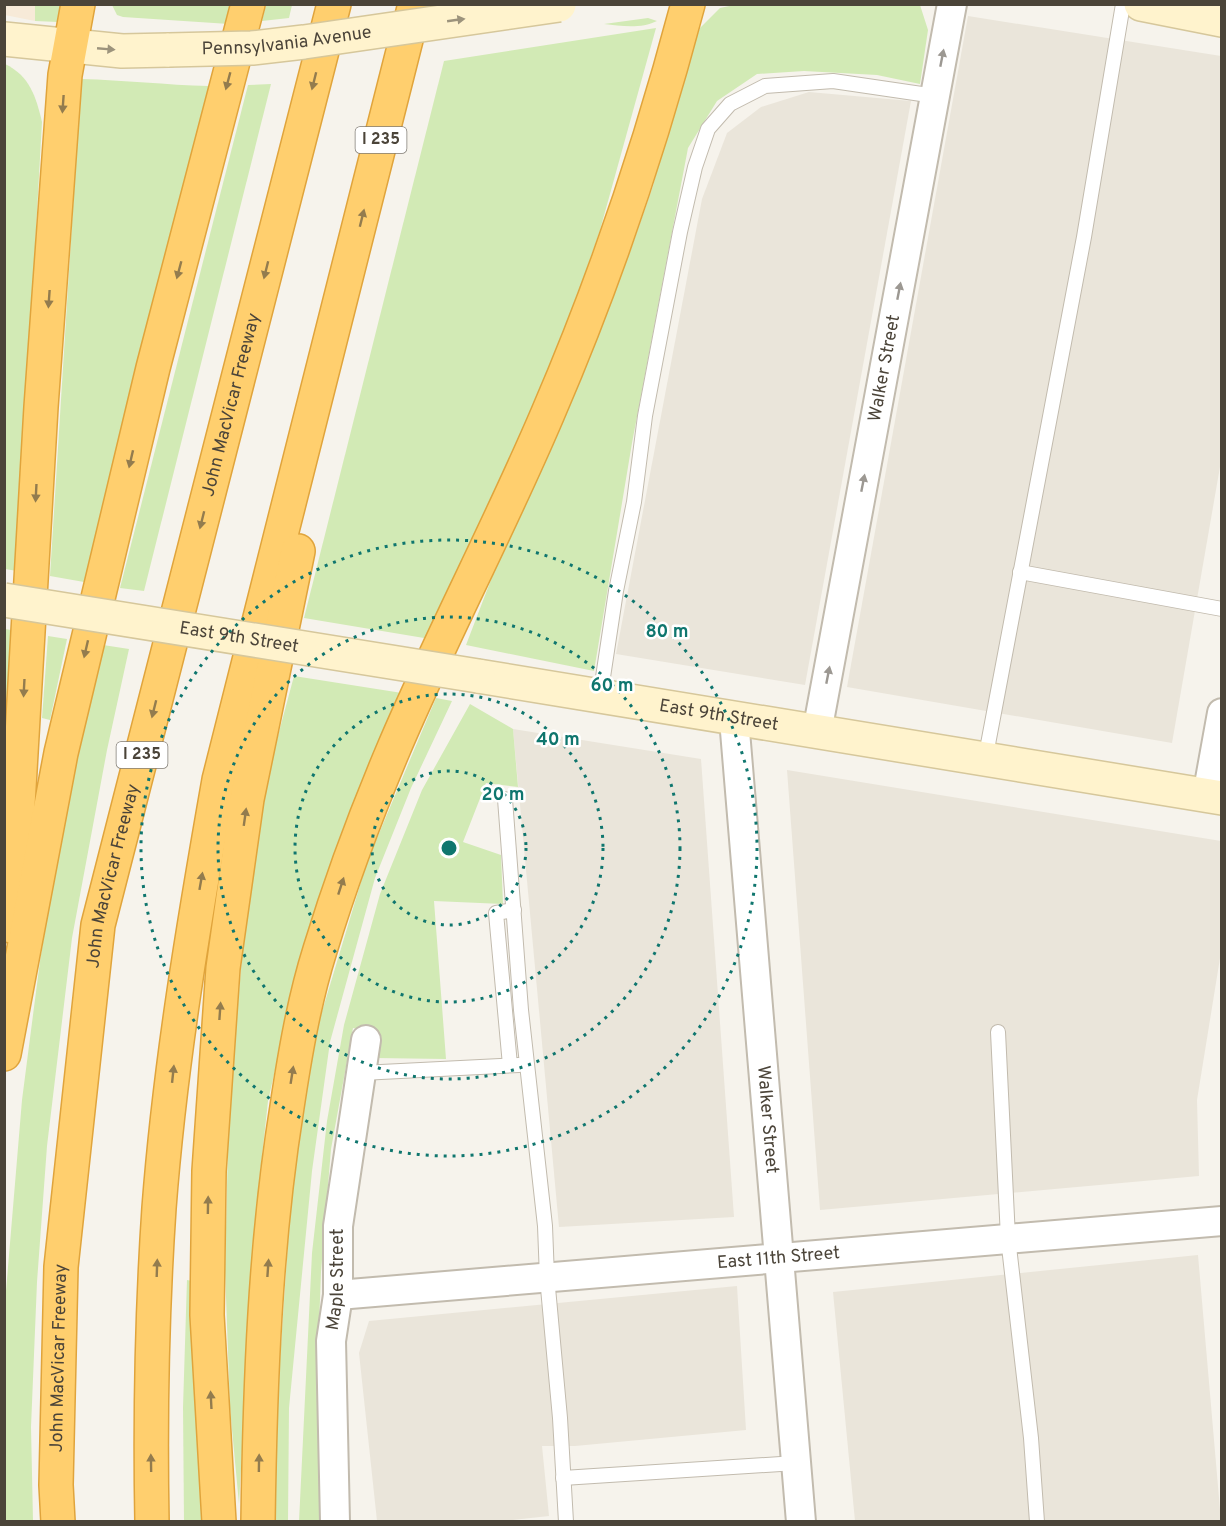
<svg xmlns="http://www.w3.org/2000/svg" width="1226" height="1526" font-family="Overpass,sans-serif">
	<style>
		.residential { fill: #eae5da }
		.commercial { fill: #f7ead8 }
		.green { fill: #d2eab5 }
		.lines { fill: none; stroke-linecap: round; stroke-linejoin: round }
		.lane-casing { stroke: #c2bbae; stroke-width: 16 }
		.street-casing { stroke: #c2bbae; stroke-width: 32 }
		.secondary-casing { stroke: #d6c79b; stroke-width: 36 }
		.highway-casing { stroke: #e0a43c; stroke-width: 36 }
		.lane { stroke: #fff; stroke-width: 14 }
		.street { stroke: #fff; stroke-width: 28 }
		.secondary { stroke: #fff3cd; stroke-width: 33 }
		.highway { stroke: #ffcf6e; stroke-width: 33 }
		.secondary-bridge-casing { stroke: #d6c79b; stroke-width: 36; stroke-linecap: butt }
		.secondary-bridge { stroke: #fff3cd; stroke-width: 33 }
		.oneway { fill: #9c937c }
		.oneway2 { fill: #9c9892 }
		.oneway3 { fill: #937c4e }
		.ring { fill: none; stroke: #0f766e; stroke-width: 3; stroke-dasharray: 3 6 }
		.labels { text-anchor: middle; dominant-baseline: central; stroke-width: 5; stroke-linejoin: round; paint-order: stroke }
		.shield { fill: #fff; stroke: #817c74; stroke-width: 1.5 }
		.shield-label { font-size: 16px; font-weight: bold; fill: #4b4439 }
		.street-label { font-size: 18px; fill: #4b4439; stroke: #fff }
		.centre { fill: #0f766e; stroke: #fff; stroke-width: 3 }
		.ring-label { font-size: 18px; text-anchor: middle; font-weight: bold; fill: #0f766e; stroke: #fff; stroke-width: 5; stroke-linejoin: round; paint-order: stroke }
	</style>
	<rect width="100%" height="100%" fill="#f6f3ec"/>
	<g class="residential">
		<polygon points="968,16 1221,56 1221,461 1172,743 847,687"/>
		<polygon points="809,92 911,101 805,685 616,654 702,199 727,133 761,107"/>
		<polygon points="513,729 701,759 734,1217 559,1227"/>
		<polygon points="787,770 1221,841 1221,952 1197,1100 1199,1176 820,1210"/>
		<polygon points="1198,1255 1221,1521 855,1521 833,1292"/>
		<polygon points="737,1286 746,1430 575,1446 542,1446 549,1516 494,1522 377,1521 359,1353 369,1321"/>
	</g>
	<polygon class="commercial" points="4,5 35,5 35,21 5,15"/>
	<g class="green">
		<polygon points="35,5 64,5 58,22 35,21"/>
		<polygon points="112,5 234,5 229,24 123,17 117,15"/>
		<polygon points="266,5 292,5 289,18 262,21"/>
		<polygon points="734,5 920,5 928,30 920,84 877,75 804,71 757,74 717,101 688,148 632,443 594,671 466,645 499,559 581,380 631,249 653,186 680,81 700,28 720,8"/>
		<path d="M648 18 657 21C641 29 621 26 604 24Z"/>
		<polygon points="656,28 600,230 564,335 430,639 304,618 444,61"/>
		<path d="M5 64C30 76 36 97 42 122L17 571 5 569Z"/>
		<path d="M81 79C124 80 166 85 209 86L84 582 50 576Z"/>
		<polygon points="271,84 144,591 120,588 248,85"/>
		<polygon points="5,629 17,631 5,769"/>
		<polygon points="48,636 67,639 50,720 42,718"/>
		<polygon points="103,645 129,649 107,750 72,938 47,1146 37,1282 31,1427 33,1521 5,1522 6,1291 22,1100 40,961 68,790"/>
		<polygon points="294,676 402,693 358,794 302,952 268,1101 255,1221 239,1504 230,1408 225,1269 229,1103 248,890 268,773"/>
		<polygon points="436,698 452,701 411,788 375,878 330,1042 312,1171 289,1408 288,1521 272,1522 280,1359 293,1169 318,1025 367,862"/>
		<polygon points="470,704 513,729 518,787 486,783 463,842 501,855 503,904 434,901 446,1059 375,1058 376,1034 353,1028 331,1149 321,1272 317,1380 324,1521 299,1522 312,1253 327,1121 344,1025 380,894 422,790"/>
		<polygon points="187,1280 192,1281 205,1521 184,1522 183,1407"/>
	</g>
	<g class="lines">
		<g class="lane-casing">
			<g id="lane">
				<polyline points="1020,572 1222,609"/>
				<polyline points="600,697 616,591 634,502 645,416 680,232 695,167 708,129 730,104 765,86 833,81 935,96"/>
				<polyline points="985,760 1084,237 1123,4"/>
				<polyline points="505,799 521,1010 545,1226 547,1277 560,1418 566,1522"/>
				<polyline points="998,1032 1008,1238 1031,1438 1037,1522"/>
				<polyline points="510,1065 496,913 514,910"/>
				<polyline points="361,1073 519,1065"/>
				<polyline points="563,1478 796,1463"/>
			</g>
		</g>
		<g class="street-casing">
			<g id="street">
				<path id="s1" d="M734 719 801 1522"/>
				<path id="s2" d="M817 732 952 4"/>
				<polyline points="1207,796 1222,713"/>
				<path id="s3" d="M338 1295 1222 1221"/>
				<path id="s4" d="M335 1522 331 1341 338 1295V1226L366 1040"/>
			</g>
		</g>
		<g class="secondary-casing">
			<g id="secondary">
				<polyline points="1141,4 1222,20"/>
				<polyline points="4,39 122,51 169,50"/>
				<path id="s5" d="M478 676 1222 798"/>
			</g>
		</g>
		<g class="highway-casing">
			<g id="highway">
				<polyline points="11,926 41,407 65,75 78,4"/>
				<polyline points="4,1054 61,753 153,368 248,4"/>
				<path id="s6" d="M58 1522 56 1485 61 1267 98 925 334 4"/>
				<path d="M152 1522C150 1417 152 1312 159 1208 170 1064 194 922 219 780L415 4"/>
				<polyline points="219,1522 207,1315 209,1171 223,968 247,799 298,551"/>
				<path d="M258 1522C260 1383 265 1244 287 1107 295 1054 304 1001 320 950 341 881 366 814 394 748 442 635 500 526 548 413 605 281 651 144 688 4"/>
			</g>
		</g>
		<use href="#lane" class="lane"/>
		<use href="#street" class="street"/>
		<use href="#secondary" class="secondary"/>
		<use href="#highway" class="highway"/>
		<g class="secondary-bridge-casing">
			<g id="secondary-bridge">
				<path id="s7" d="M169 50 252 48 304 42 559 5"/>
				<path id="s8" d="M4 600 478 676"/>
			</g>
		</g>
		<use href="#secondary-bridge" class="secondary-bridge"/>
	</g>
	<defs><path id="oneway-solid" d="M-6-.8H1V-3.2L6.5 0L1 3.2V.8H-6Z" transform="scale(1.5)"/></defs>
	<g class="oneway">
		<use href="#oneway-solid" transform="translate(456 20) rotate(-8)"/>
		<use href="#oneway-solid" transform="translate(106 49) rotate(5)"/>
	</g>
	<g class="oneway2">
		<use href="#oneway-solid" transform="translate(942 58) rotate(-79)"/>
		<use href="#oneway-solid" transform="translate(899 291) rotate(-79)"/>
		<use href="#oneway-solid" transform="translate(863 483) rotate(-79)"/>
		<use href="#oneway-solid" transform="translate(828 675) rotate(-79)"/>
	</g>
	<g class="oneway3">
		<use href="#oneway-solid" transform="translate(228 81) rotate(105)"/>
		<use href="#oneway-solid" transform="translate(314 81) rotate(104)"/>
		<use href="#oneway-solid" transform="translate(63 104) rotate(94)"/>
		<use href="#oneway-solid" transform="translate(362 218) rotate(-76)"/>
		<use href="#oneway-solid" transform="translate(179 270) rotate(105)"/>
		<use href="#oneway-solid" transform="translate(266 270) rotate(104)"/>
		<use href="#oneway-solid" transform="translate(49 299) rotate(94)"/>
		<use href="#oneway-solid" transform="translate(131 459) rotate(103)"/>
		<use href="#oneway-solid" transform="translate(36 493) rotate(93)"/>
		<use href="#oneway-solid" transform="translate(202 520) rotate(104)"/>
		<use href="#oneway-solid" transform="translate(86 649) rotate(103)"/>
		<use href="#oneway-solid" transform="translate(24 688) rotate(93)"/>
		<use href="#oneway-solid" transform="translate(154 709) rotate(104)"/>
		<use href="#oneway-solid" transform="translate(245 817) rotate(-82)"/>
		<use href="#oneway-solid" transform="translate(201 881) rotate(-80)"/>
		<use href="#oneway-solid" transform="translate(341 886) rotate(-72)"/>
		<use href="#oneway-solid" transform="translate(220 1011) rotate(-86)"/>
		<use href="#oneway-solid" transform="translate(173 1074) rotate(-84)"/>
		<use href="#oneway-solid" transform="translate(292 1075) rotate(-81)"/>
		<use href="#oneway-solid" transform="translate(208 1205) rotate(-89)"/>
		<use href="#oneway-solid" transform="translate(157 1268) rotate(-88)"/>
		<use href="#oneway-solid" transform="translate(268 1268) rotate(-86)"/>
		<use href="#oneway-solid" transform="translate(211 1400) rotate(-93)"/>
		<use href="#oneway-solid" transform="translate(151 1463) rotate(-91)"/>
		<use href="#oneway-solid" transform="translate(259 1463) rotate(-89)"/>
	</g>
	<g class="ring">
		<circle cx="449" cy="848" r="77"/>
		<circle cx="449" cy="848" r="154"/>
		<circle cx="449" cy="848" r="231"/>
		<circle cx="449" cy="848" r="308"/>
	</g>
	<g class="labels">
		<g class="shield">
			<rect x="355.5" y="127" width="51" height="26" rx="4.5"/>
			<rect x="116.5" y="742" width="51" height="26" rx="4.5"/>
		</g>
		<g class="shield-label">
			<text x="381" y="140">I 235</text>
			<text x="142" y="755">I 235</text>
		</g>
		<g class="street-label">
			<text stroke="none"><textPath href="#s7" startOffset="118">Pennsylvania Avenue</textPath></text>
			<text stroke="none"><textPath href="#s2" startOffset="370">Walker Street</textPath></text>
			<text stroke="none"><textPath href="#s6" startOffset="1136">John MacVicar Freeway</textPath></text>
			<text stroke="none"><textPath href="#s8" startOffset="238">East 9th Street</textPath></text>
			<text stroke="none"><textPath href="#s5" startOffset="244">East 9th Street</textPath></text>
			<text stroke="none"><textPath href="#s6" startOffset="650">John MacVicar Freeway</textPath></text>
			<text stroke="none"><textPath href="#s1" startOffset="402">Walker Street</textPath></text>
			<text stroke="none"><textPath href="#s3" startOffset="442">East 11th Street</textPath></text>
			<text stroke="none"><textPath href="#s4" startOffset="243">Maple Street</textPath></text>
			<text stroke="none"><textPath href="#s6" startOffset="164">John MacVicar Freeway</textPath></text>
		</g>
	</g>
	<circle cx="449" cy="848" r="9" class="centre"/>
	<g class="ring-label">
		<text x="667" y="637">80 m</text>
		<text x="612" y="691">60 m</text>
		<text x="558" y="745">40 m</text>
		<text x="503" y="800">20 m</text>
	</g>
	<rect width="1226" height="1526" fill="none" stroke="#4b4439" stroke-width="12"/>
</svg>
